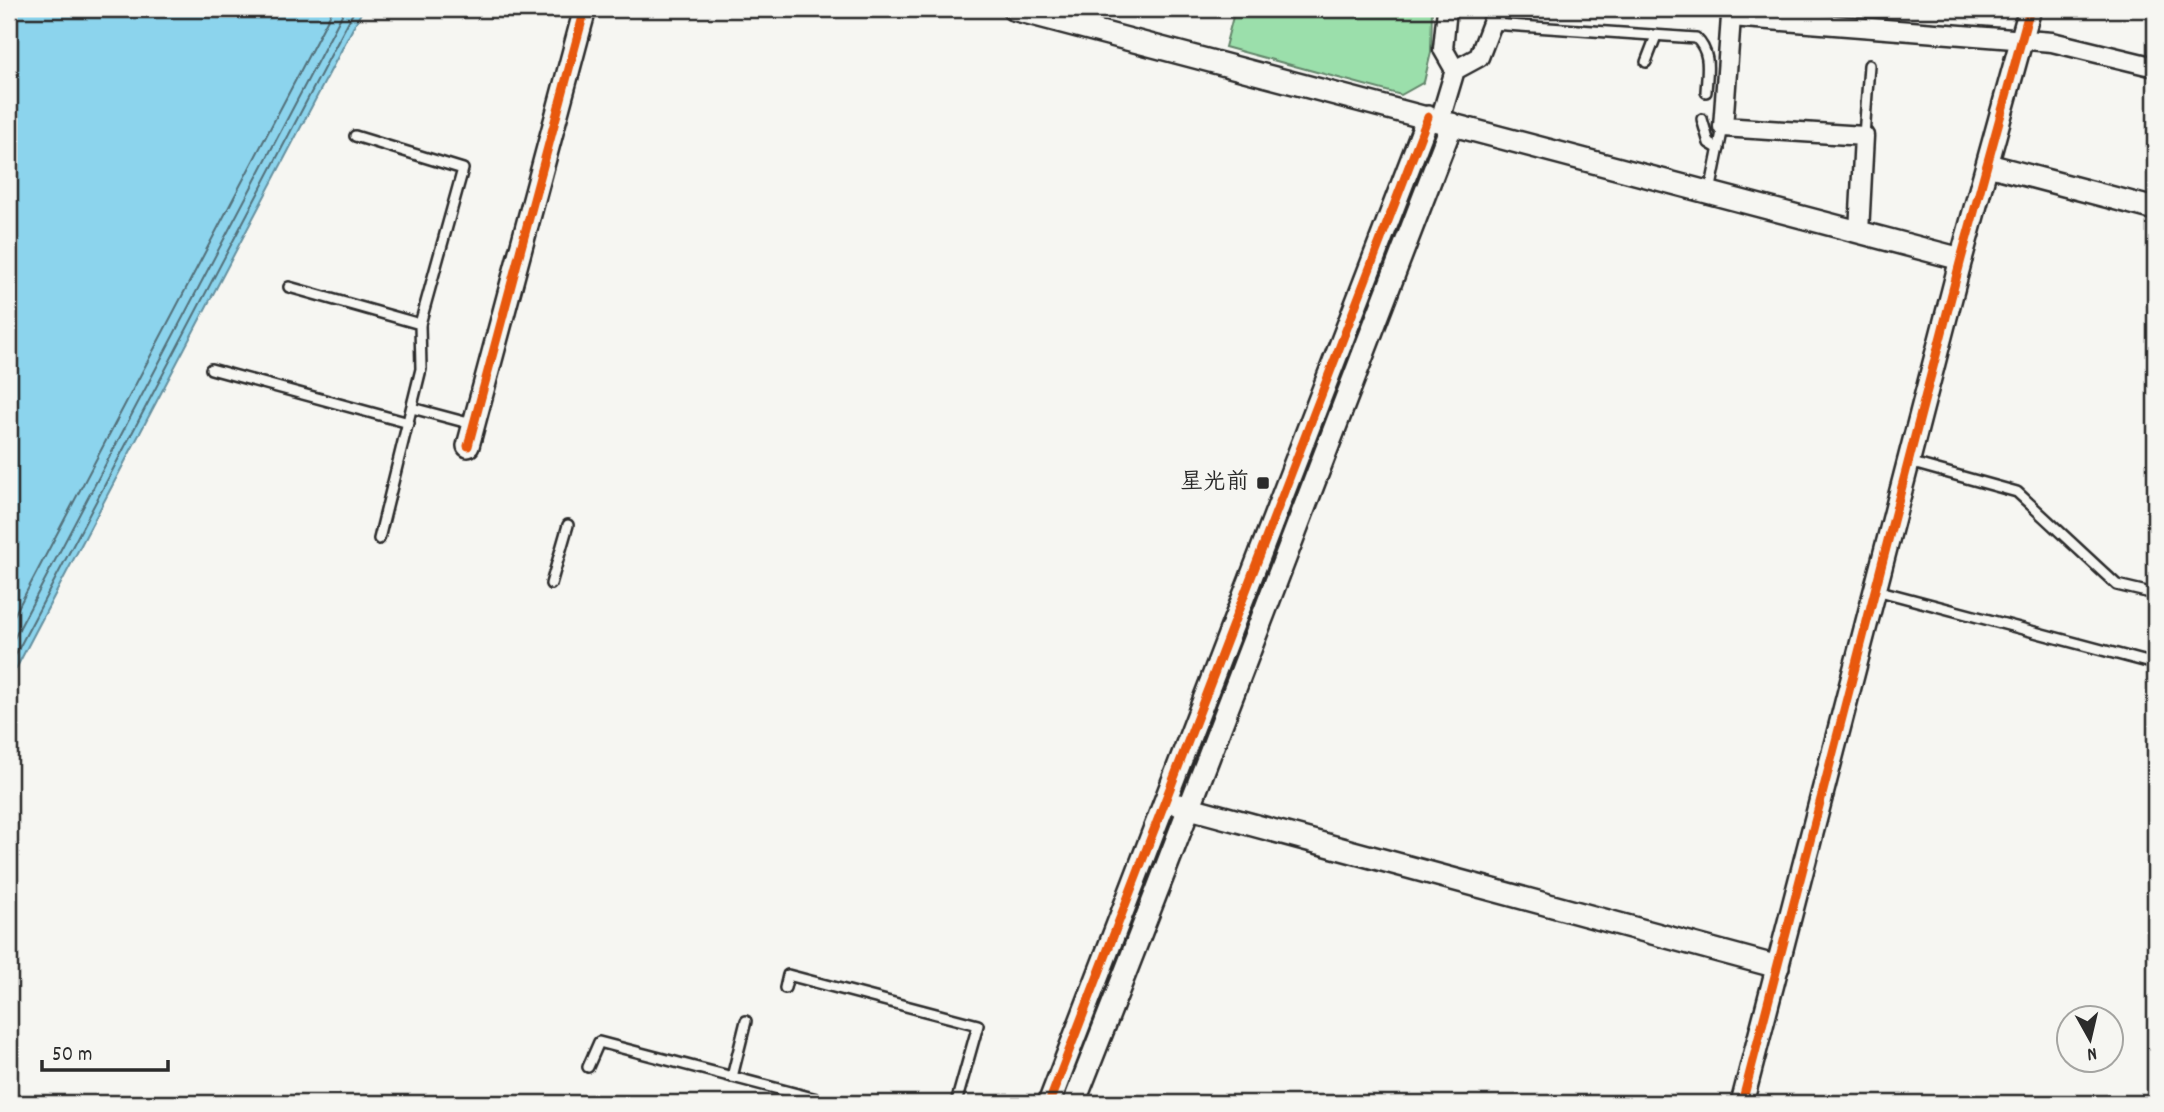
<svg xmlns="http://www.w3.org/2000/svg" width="2164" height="1112" font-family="Dekko,'Klee One',sans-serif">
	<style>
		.green { fill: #9bdfab; stroke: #63856b; stroke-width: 2 }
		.water { fill: #8cd4ed; stroke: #65909f; stroke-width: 2 }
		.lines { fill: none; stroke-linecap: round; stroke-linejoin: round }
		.shore { stroke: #526f79; stroke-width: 2 }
		.service-casing { stroke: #2b2b2b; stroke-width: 14 }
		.minor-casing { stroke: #2b2b2b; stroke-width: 23 }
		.tertiary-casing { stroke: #2b2b2b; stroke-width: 26 }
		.service { stroke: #f6f6f2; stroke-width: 9 }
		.minor { stroke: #f6f6f2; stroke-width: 18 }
		.tertiary { stroke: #f6f6f2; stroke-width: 21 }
		.cycleway-casing { stroke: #f6f6f2; stroke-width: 13 }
		.cycleway { stroke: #e8590c; stroke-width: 9 }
		.poi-dot { fill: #2b2b2b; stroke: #f6f6f2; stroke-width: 2.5 }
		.labels { text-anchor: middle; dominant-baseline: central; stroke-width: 5; stroke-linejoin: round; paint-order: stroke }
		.poi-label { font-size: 23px; font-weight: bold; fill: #2b2b2b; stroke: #f6f6f2; text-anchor: end }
	</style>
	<rect width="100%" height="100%" fill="#f6f6f2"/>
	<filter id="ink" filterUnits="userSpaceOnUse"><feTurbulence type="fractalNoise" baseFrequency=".0143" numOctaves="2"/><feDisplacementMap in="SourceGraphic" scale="14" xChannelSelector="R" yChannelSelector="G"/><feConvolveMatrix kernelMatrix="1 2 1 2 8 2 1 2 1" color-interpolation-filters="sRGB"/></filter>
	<g filter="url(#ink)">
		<polygon class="green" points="1235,9 1432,9 1431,52 1424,82 1401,95 1225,47"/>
		<polygon class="water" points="9,9 363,9 9,682"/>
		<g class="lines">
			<g class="shore">
				<polyline points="9,625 333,9"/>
				<polyline points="9,648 345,9"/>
				<polyline points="9,667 355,9"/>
			</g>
			<g class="service-casing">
				<g id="service">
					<path d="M1492 24 1696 38C1712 53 1707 72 1706 92"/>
					<polyline points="1646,62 1656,36"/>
					<polyline points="1702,119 1709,143 1719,149"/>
					<polyline points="355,136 463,169 420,324"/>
					<polyline points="1864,136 1869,65"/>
					<polyline points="1710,192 1723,127"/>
					<polyline points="289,287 420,324 421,369 379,539"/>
					<polyline points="211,369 409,423"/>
					<polyline points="412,408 472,424"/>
					<polyline points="1909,462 2017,492 2117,585 2155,594"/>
					<polyline points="551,584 568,525"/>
					<polyline points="1876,590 2155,664"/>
					<polyline points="785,988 788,975 978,1025 956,1103"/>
					<polyline points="588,1067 599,1042 832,1103"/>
					<polyline points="732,1077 746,1021"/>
				</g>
			</g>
			<g class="minor-casing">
				<g id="minor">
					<polyline points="1447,9 1443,49 1455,70"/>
					<polyline points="1440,120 1455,70 1479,57 1494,18 1493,9"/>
					<polyline points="1859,232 1864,136 1723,127 1731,17 2052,42 2155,67"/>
				</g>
			</g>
			<g class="tertiary-casing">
				<g id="tertiary">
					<polyline points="1013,9 1961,259"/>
					<polyline points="1988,165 2155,209"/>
					<polyline points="468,446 585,9"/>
					<polyline points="1179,805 1778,967"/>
					<polyline points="1049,1103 1428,117"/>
					<path d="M1074 1103C1203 778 1325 450 1452 124"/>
					<polyline points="1742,1103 1961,259 2030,9"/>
				</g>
			</g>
			<use href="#service" class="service"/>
			<use href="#minor" class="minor"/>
			<use href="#tertiary" class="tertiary"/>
			<g class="cycleway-casing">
				<g id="cycleway">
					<polyline points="468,446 585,9"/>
					<polyline points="1049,1103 1428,117"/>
					<polyline points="1742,1103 1961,259 2030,9"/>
				</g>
			</g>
			<use href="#cycleway" class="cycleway"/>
		</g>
	</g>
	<rect class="poi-dot" x="1256" y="476" width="14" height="14" rx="3.5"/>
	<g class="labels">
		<g class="poi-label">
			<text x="1249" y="483">星光前</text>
		</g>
	</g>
	<rect width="2164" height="1112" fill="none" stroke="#f6f6f2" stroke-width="35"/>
	<rect x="18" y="18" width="2129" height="1077" fill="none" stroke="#2b2b2b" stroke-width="2.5" filter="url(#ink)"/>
	<g transform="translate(2090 1039) rotate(172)"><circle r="33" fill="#f6f6f2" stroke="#a5a5a2" stroke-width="2"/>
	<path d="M0-5L12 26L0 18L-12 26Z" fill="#2b2b2b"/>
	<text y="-10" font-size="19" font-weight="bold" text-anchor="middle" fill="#2b2b2b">N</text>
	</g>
	<path d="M42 1060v10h126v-10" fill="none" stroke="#2b2b2b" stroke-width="3.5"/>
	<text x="52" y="1060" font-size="21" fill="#2b2b2b" stroke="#f6f6f2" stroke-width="5" paint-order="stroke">50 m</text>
</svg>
